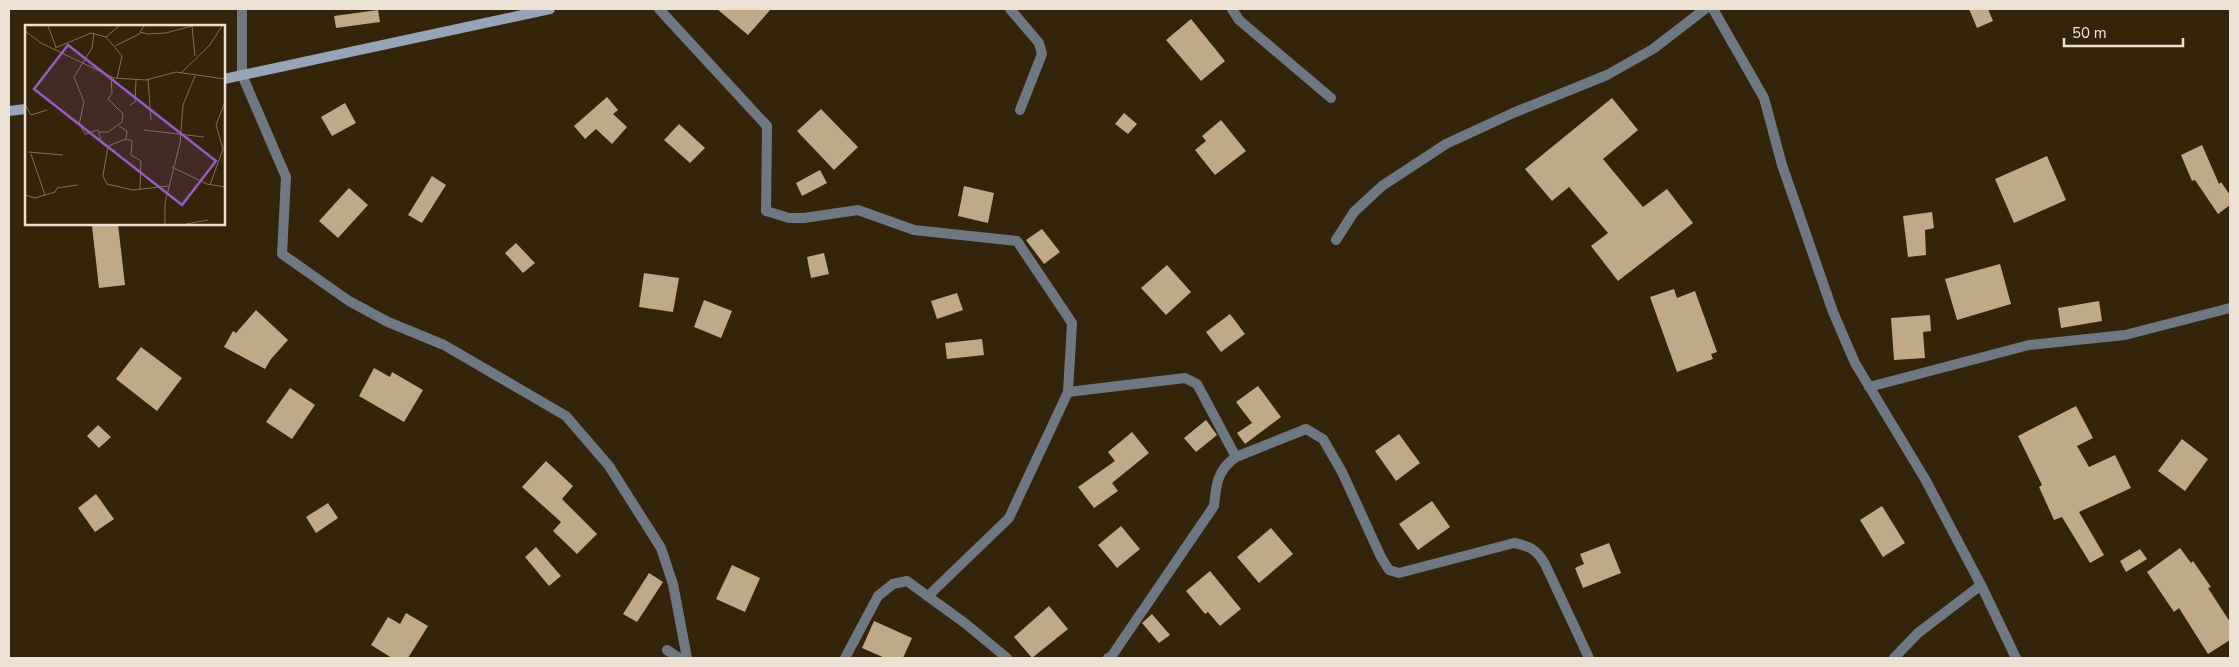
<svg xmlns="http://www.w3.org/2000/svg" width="2239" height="667" font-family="'Nunito Sans',sans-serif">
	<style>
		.building { fill: #c0a988 }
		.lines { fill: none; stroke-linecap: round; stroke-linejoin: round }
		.street { stroke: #6f7783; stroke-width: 10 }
		.secondary { stroke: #97a4b7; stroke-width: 10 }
		.inset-road { fill: none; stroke: #7e705a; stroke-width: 1 }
		.view { fill: #9759c4; fill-opacity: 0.15; stroke: #9759c4; stroke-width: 2.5 }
		.inset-edge { fill: none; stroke: #ece1d2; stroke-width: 2.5 }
	</style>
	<rect width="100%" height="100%" fill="#34240a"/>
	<g class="building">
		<polygon points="717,9 771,9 748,35"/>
		<polygon points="1969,9 1988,9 1993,21 1977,28"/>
		<polygon points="378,10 380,22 336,28 334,16"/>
		<polygon points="1191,19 1225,61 1201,81 1166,40"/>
		<polygon points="607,97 618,110 613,114 627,127 612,144 596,129 585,139 574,126"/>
		<polygon points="1612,98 1638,130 1603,159 1643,207 1667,189 1693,223 1618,281 1591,246 1608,233 1569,187 1552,201 1525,169"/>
		<polygon points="345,103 356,123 332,136 321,117"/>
		<polygon points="821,109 858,147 834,170 797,131"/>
		<polygon points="1124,113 1137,124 1128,134 1115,124"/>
		<polygon points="1221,120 1246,151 1215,175 1195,150 1206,141 1202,136"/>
		<polygon points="679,124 705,148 690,163 664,140"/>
		<polygon points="2202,145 2219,184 2221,182 2230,195 2230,205 2218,214 2195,180 2192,181 2181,155"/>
		<polygon points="2047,156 2066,200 2014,223 1995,179"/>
		<polygon points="820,170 827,183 802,196 796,183"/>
		<polygon points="432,176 446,185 422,223 408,215"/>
		<polygon points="964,186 994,193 988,223 958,216"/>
		<polygon points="349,188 368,205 338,238 319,221"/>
		<polygon points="1932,212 1934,228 1925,230 1926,255 1908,257 1903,216"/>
		<polygon points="118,224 125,285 99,288 92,226"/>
		<polygon points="1042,229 1060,252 1044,264 1026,240"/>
		<polygon points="516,243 535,263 523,273 505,253"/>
		<polygon points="824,253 829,274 811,278 807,257"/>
		<polygon points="2000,264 2011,304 1957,320 1945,279"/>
		<polygon points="1167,265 1191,292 1166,315 1141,288"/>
		<polygon points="644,273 679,278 673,312 639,307"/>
		<polygon points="1674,289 1677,298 1695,291 1717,352 1711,354 1713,359 1677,372 1650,297"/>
		<polygon points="957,293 963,310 937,319 931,301"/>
		<polygon points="704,300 732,311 721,338 694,327"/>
		<polygon points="2099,301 2102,321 2061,328 2058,308"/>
		<polygon points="256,310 288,340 271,359 265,369 224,347 233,331 236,333"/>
		<polygon points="1230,314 1245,334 1221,352 1206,332"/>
		<polygon points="1930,315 1931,331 1923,332 1925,358 1894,360 1891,318"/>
		<polygon points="982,339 984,355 947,359 945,343"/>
		<polygon points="141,347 182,378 157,411 116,379"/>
		<polygon points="374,368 390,377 392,372 423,390 404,422 359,396"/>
		<polygon points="1258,386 1281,417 1245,444 1237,433 1252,423 1236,402"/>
		<polygon points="290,388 315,405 292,439 266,422"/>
		<polygon points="2076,406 2093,438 2077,446 2089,467 2115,455 2131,488 2079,512 2104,555 2090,563 2062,517 2054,520 2039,487 2042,485 2018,436"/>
		<polygon points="1206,420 1217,435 1196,452 1184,438"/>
		<polygon points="98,425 111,437 99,448 87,436"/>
		<polygon points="1132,432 1149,453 1112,483 1118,491 1094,508 1078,487 1115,461 1108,452"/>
		<polygon points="1399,434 1420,463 1396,481 1375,451"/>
		<polygon points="2182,439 2208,459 2185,491 2158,471"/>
		<polygon points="546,461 573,486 562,499 597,534 577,554 553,531 561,522 522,487"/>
		<polygon points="96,494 114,519 95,532 78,508"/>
		<polygon points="1432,501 1450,527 1418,550 1399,524"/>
		<polygon points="328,503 338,518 316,533 306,517"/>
		<polygon points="1882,506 1905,543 1883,557 1860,520"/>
		<polygon points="1121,526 1140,549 1117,568 1098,545"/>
		<polygon points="1271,528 1293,554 1259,583 1237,557"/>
		<polygon points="1609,543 1621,573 1583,588 1575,568 1584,564 1580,554"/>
		<polygon points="536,547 561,576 549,586 525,557"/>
		<polygon points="2180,548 2191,563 2193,561 2211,587 2208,588 2230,622 2230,640 2208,654 2179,608 2174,612 2147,572"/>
		<polygon points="2140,549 2147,559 2126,572 2120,561"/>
		<polygon points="732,565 760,578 745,612 716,599"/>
		<polygon points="1210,571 1241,609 1220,626 1208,612 1205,614 1186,591"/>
		<polygon points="649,573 663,582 637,622 623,614"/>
		<polygon points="1049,606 1068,629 1032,658 1014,637"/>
		<polygon points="406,613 428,626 408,658 392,658 371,645 388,617 400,624"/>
		<polygon points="1152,614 1170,635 1159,643 1142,623"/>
		<polygon points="874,621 912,638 903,658 885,658 862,648"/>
	</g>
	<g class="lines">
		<g class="street">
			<polyline points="242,9 242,75 286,177 282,254 349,301 388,322 444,345 566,416 609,466 661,548 673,584 687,658"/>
			<polyline points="659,9 767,126 766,211 789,218 804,218 858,210 914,230 1017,241 1072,323 1068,392 1009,518 928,596"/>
			<polyline points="1010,9 1039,43 1042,54 1020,110"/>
			<polyline points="1232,9 1239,20 1331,98"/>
			<polyline points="1713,9 1764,98 1782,165 1833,312 1855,363 1925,479 1981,585 2016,658"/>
			<polyline points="1336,240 1354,212 1382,186 1446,144 1513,113 1607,75 1653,49 1705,9"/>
			<polyline points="1869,387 2029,345 2125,335 2230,308"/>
			<polyline points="1068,392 1185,378 1197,384 1236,457"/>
			<polyline points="667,650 679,658"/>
			<polyline points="845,658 878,596 893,584 907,581 966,624 1007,658"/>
			<path d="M1108 658 1111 657 1214 506C1216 485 1217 470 1236 457L1306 429 1323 439 1342 472 1381 557 1389 570 1399 573 1514 543C1530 546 1537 550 1545 564L1589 658"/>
			<polyline points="1894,658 1918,633 1981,585"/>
		</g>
		<g class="secondary">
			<polyline points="224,79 550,9"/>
			<polyline points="9,111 26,109"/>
		</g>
	</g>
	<g transform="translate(25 25)">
		<rect width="200" height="200" fill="#34240a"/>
		<path class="inset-road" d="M23 1 31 22M119 1 115 7 122 9 141 8 167 1M167 1 170 31M0 6 16 18 89 53 121 55 151 47 200 54M81 12 97 31 92 54M90 21 116 8M30 23 66 8 81 12 94 1M157 47 184 21 197 1M123 54 126 95M105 80 110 77 111 55M1 81 6 90 22 85M54 98 60 109 73 105 77 119 83 121 101 114 107 116 106 130 116 136 115 165M54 100 59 77 49 52 67 23 69 8M94 101 102 106 101 114M119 105 179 112M74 107H83L97 97 98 89 83 74 87 68 86 52M83 121 78 151 82 159 108 165 144 161M3 127 38 130M6 129 20 170M147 142 182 159 200 162M185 160 198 124 191 100 200 77M0 170 10 173 30 167 32 163 52 160M140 199V178L155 118 158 80 170 51M161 199 183 195"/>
		<path class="view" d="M43 20 191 136 157 180 9 64Z"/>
		<rect width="200" height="200" class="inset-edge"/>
	</g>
	<rect width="2239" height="667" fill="none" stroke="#ece1d2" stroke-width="20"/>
	<path d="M2064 38v8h119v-8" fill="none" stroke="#ece1d2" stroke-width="2.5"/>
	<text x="2072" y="38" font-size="15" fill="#ece1d2" stroke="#34240a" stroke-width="4" paint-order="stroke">50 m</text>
</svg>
